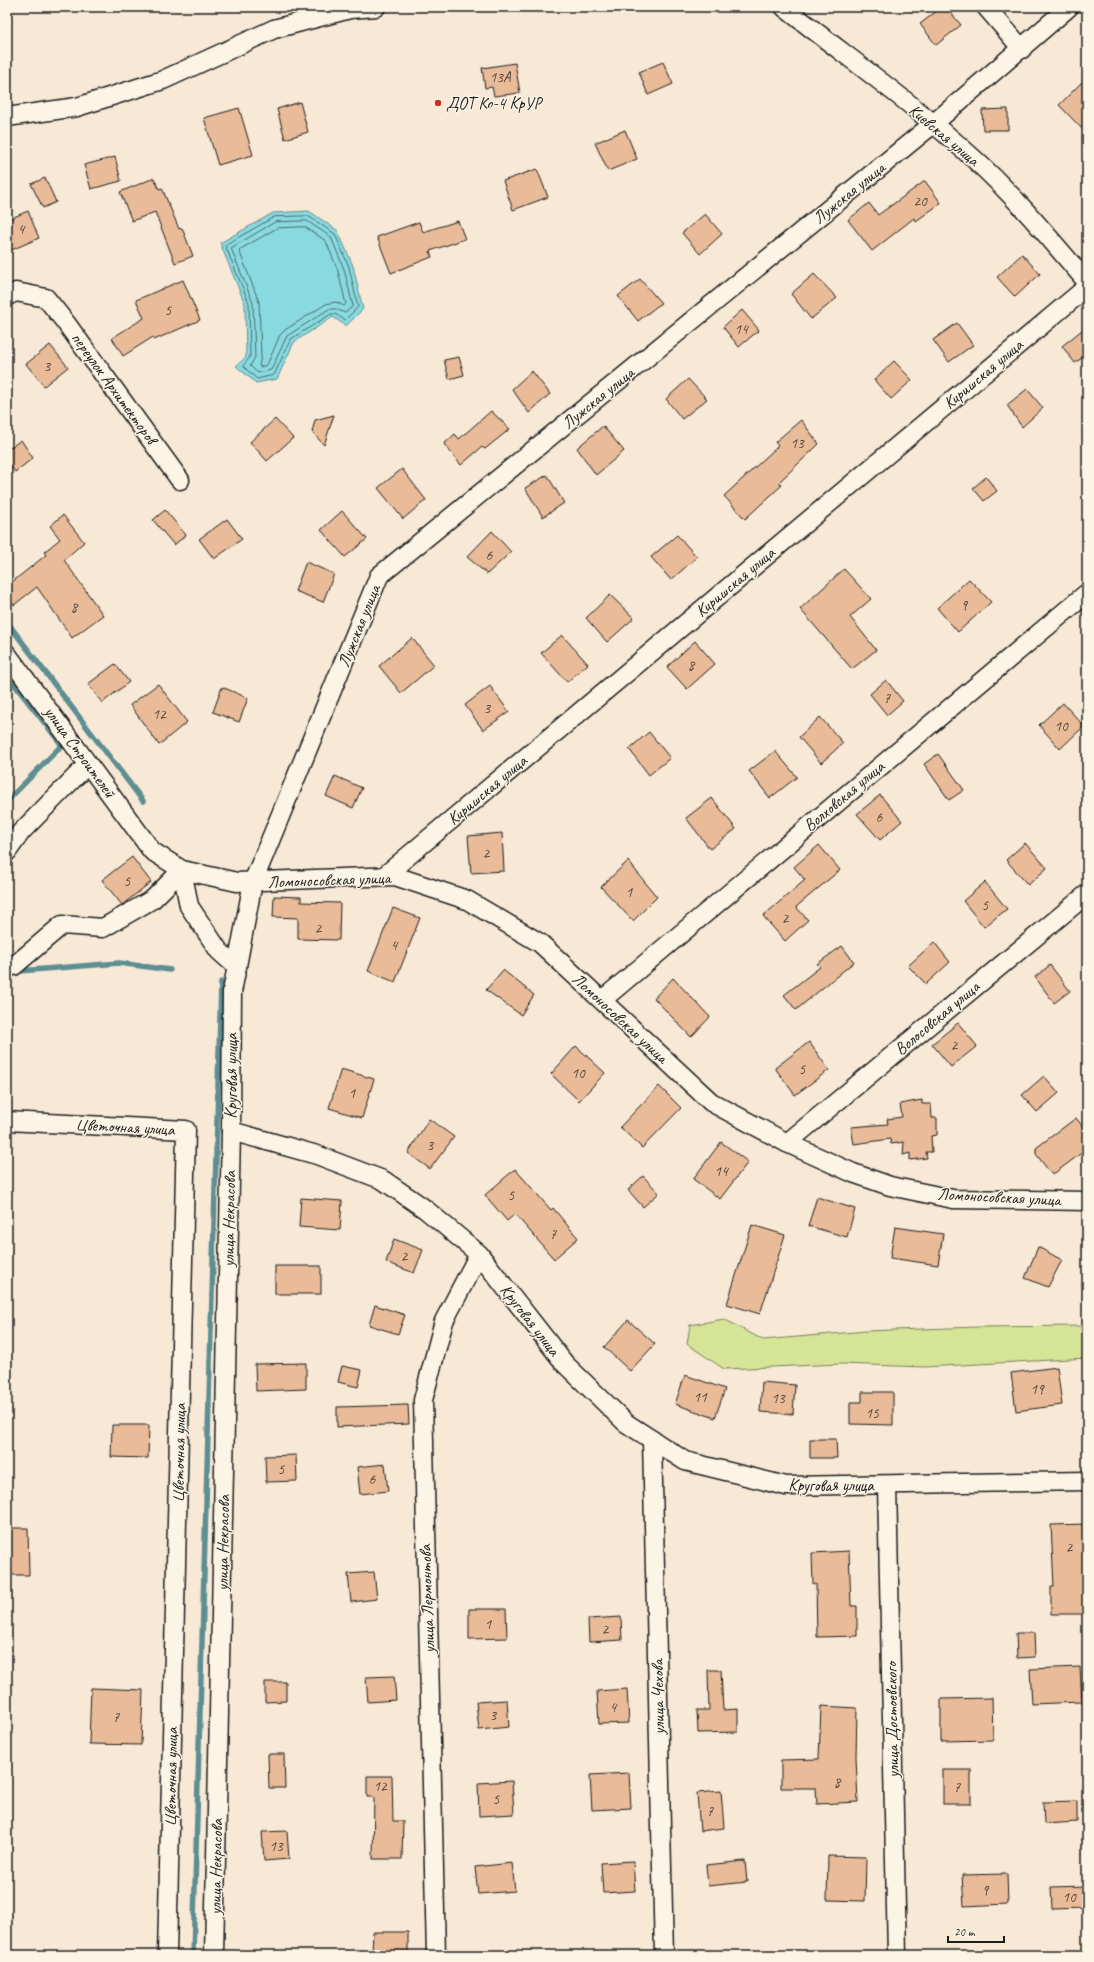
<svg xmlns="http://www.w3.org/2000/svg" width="1094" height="1962" font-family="Caveat,sans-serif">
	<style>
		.green { fill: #d5e497; stroke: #78805a }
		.water { fill: #89dae0; stroke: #5d8e92 }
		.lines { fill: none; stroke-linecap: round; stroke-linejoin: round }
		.shore { stroke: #48686a; stroke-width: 1 }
		.stream { stroke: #5d8e92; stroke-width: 5.5 }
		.building { fill: #e9bb99; stroke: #1c1c1c }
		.minor-casing { stroke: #1c1c1c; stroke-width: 21 }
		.minor { stroke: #fcf5e5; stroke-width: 18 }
		.poi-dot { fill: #c8321e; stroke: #fcf5e5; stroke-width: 1.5 }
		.labels { text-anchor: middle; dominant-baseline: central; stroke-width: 3; stroke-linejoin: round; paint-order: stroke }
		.number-label { font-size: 15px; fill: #4f443b }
		.poi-label { font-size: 17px; fill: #1c1c1c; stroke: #fcf5e5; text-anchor: start }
		.street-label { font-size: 17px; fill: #1c1c1c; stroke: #fcf5e5 }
	</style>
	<rect width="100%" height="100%" fill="#f8e9d6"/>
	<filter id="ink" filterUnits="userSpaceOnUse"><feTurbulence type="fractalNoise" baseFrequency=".025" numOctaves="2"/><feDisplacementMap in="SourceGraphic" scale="8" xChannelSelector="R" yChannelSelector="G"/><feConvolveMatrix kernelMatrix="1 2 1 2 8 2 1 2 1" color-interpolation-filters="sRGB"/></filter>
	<g filter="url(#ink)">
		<polygon class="green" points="724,1319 763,1340 866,1331 978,1327 1087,1326 1087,1358 925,1367 841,1364 724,1369 687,1344 690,1325"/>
		<polygon class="water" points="309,211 338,231 353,266 363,309 346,326 333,317 294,342 277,379 256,383 236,366 246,357 245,304 220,243 273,213"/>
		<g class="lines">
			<g class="shore">
				<polygon points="308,216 335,234 349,267 358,307 345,320 335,314 331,314 291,339 274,375 257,379 243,366 250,357 249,303 225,245 274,217"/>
				<polygon points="307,221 331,237 344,269 353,306 345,313 336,309 329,309 287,336 271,370 258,373 250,366 255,357 253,303 231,248 275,222"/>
				<polygon points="305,227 326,241 338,271 346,304 344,306 336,302 326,304 285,330 280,335 267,365 260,367 259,365 261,357 259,302 239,250 277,228"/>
			</g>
			<g class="stream">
				<polyline points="7,622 143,801"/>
				<polyline points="7,675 62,745 7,801"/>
				<polyline points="7,972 119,963 170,970"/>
				<polyline points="193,1955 221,982"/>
			</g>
		</g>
		<g class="building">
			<polygon points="942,7 946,7 961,25 936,45 920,24"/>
			<polygon points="663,62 673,84 648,95 639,72"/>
			<polygon points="515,63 520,93 494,96 492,87 485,88 482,68"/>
			<polygon points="1087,77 1087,134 1059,105"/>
			<polygon points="300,102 308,132 285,139 277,109"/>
			<polygon points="239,108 253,155 218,165 204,118"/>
			<polygon points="1008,109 1008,130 983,130 982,110"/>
			<polygon points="625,130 637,159 608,171 595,143"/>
			<polygon points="115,157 121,181 91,189 84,165"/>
			<polygon points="537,169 548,197 513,210 503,181"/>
			<polygon points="45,178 56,202 43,208 31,184"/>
			<polygon points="154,178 159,189 162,188 179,229 182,228 193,256 175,263 155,212 132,221 120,192"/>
			<polygon points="925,181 941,203 916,221 914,218 872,251 848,220 869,203 878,215"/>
			<polygon points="28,211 39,238 7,252 7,220"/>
			<polygon points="705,214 722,234 700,254 682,233"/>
			<polygon points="458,221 465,239 430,251 432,257 391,273 377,237 419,222 423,232"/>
			<polygon points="1022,254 1040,274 1015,297 997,277"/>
			<polygon points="814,274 837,298 811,319 791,294"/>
			<polygon points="640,279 661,303 638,321 618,296"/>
			<polygon points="183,280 200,320 154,340 153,337 123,356 112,338 144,318 136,300"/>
			<polygon points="742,310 759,330 739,347 723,327"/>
			<polygon points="957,323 973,345 949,362 933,340"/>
			<polygon points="1087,326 1087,354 1075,363 1062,346"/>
			<polygon points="50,345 68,367 44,386 26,364"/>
			<polygon points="459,357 464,375 449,379 444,360"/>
			<polygon points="894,361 912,380 891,399 874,380"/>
			<polygon points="532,371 550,394 529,413 512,389"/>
			<polygon points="688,379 707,399 682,419 666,399"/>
			<polygon points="1027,389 1043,408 1022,427 1007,405"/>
			<polygon points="491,411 510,429 485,449 482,447 461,465 444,444 455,434 459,439"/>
			<polygon points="334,415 324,445 312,432 315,420"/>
			<polygon points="275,419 293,438 267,461 250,442"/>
			<polygon points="801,420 819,444 779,482 782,485 745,519 724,496 778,446 775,442"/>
			<polygon points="603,426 624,451 596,475 577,448"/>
			<polygon points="21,440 33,458 15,472 7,461 7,450"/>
			<polygon points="402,469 426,500 403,519 378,488"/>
			<polygon points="547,475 564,503 543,517 525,488"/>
			<polygon points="986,477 997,491 984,501 973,488"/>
			<polygon points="165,510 186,535 174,545 153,520"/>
			<polygon points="342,511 367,539 345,557 321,530"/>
			<polygon points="63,515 84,542 64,560 103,615 72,638 37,587 14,605 7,596 7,586 46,555 44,552 60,539 50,526"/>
			<polygon points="227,519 242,539 214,559 199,539"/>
			<polygon points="492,531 511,552 487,574 467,557"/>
			<polygon points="677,535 697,557 671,580 651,557"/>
			<polygon points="306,562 334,574 323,602 295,591"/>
			<polygon points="844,569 871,599 850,617 876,650 852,669 800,609"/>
			<polygon points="969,579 991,602 958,632 937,608"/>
			<polygon points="610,595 634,618 607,642 586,618"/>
			<polygon points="562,635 588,664 567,682 541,653"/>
			<polygon points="412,638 434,665 401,693 379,666"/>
			<polygon points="695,641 715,664 687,689 667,667"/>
			<polygon points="115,664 129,682 102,703 88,684"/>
			<polygon points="886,680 903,701 887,715 870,694"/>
			<polygon points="158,684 187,722 159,745 130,705"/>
			<polygon points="490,686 509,712 483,730 465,705"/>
			<polygon points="222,687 248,698 239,722 213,712"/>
			<polygon points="1063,703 1084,726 1060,749 1039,725"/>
			<polygon points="820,717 843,743 821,763 799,737"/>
			<polygon points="649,732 670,758 649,775 629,749"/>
			<polygon points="775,751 797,777 770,798 749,771"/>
			<polygon points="938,754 964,790 949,800 924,764"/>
			<polygon points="335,776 362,788 353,808 326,796"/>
			<polygon points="880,795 902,821 880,840 857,814"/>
			<polygon points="712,798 736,829 710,849 686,818"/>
			<polygon points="502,833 504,871 471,873 468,836"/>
			<polygon points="1025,843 1047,868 1028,885 1006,860"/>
			<polygon points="819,845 840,870 796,907 808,920 785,941 763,916 805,880 794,867"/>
			<polygon points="132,857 151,882 122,905 102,880"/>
			<polygon points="628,861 657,897 633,921 601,887"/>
			<polygon points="985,882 1007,909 984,927 963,901"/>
			<polygon points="274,896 301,897 301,902 340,903 339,940 298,939 298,918 273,917"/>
			<polygon points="393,908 420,918 395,982 368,971"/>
			<polygon points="934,942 950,962 926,984 908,966"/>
			<polygon points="842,946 854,962 796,1010 784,995 820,967 817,964"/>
			<polygon points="1050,965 1070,991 1054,1003 1035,977"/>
			<polygon points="503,970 534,995 521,1015 486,990"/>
			<polygon points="673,978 710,1017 691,1037 654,998"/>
			<polygon points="958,1023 977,1046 951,1067 932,1044"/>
			<polygon points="809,1042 829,1070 795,1095 775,1068"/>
			<polygon points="576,1046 605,1073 579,1101 551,1074"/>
			<polygon points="341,1069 374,1079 362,1118 329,1108"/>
			<polygon points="1044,1076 1059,1093 1037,1112 1022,1095"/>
			<polygon points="659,1086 681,1108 642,1148 620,1127"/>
			<polygon points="922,1100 922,1104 931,1104 932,1118 937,1118 937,1135 931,1136 932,1152 926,1152 927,1158 910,1160 910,1153 903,1155 904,1142 891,1144 890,1139 854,1144 851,1127 888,1124 887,1119 902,1117 900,1104"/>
			<polygon points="1076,1118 1087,1132 1087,1149 1052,1175 1036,1154 1036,1148"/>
			<polygon points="429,1119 454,1137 430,1169 408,1153"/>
			<polygon points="721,1142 748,1162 720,1199 693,1179"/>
			<polygon points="515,1169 551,1210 553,1208 578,1238 554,1259 515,1214 507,1221 485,1195"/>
			<polygon points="643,1176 659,1193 643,1207 628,1190"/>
			<polygon points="817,1197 855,1209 847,1237 808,1226"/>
			<polygon points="301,1198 342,1201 340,1230 299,1227"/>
			<polygon points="752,1225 785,1235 760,1314 727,1304"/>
			<polygon points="895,1227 943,1234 938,1265 890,1258"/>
			<polygon points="394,1239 423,1250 414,1273 386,1262"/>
			<polygon points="1038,1247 1062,1260 1048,1287 1025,1278"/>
			<rect x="275" y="1266" width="46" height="28"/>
			<polygon points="375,1305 405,1315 398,1334 369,1325"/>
			<polygon points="628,1320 655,1344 630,1371 604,1347"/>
			<polygon points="306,1363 306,1389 256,1391 255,1364"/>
			<polygon points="342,1366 362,1370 358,1387 338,1382"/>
			<polygon points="1057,1367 1062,1405 1016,1411 1011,1373"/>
			<polygon points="685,1375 725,1389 715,1418 675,1404"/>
			<polygon points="762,1382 795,1385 793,1414 760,1412"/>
			<polygon points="862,1392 893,1392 893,1425 850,1424 850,1402 862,1402"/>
			<polygon points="408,1405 409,1424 337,1427 337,1407"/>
			<polygon points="112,1425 149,1425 148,1458 111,1457"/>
			<polygon points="810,1439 836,1439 837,1458 810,1458"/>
			<polygon points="296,1455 297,1481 266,1482 265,1456"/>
			<polygon points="385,1464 388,1491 360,1494 357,1467"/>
			<polygon points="1087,1524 1087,1614 1051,1614 1051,1587 1054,1587 1051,1525"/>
			<polygon points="7,1528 28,1528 29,1575 7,1575"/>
			<polygon points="849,1551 851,1606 857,1606 857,1636 817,1637 816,1584 813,1584 812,1553"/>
			<polygon points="374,1572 377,1599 351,1602 348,1574"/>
			<polygon points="469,1609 506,1609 507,1638 469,1639"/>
			<polygon points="621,1617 622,1640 589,1642 588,1619"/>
			<polygon points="1016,1633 1034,1633 1035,1657 1017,1658"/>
			<polygon points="1080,1667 1082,1702 1032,1704 1030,1669"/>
			<polygon points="708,1670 721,1670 723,1710 738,1709 738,1732 698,1733 697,1710 709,1710"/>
			<polygon points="394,1676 396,1700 368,1702 366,1677"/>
			<polygon points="265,1682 286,1682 286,1701 265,1702"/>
			<polygon points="91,1688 143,1690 141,1745 89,1744"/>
			<polygon points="627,1689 629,1723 599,1724 597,1691"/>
			<polygon points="992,1698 993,1740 941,1741 941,1699"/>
			<polygon points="507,1700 509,1727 479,1730 476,1702"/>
			<polygon points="821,1706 857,1708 856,1757 858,1802 817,1804 816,1788 781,1788 781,1760 819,1759"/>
			<polygon points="268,1754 284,1754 285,1788 269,1788"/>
			<rect x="943" y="1770" width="28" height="34"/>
			<polygon points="629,1773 631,1808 592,1810 590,1775"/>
			<polygon points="367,1776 392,1776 393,1821 403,1821 402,1859 373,1859 374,1797 367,1797"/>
			<polygon points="512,1781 514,1814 479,1816 478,1783"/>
			<polygon points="721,1791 724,1828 700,1831 697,1793"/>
			<polygon points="1077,1801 1077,1822 1044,1824 1043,1802"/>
			<polygon points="287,1831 289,1859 264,1861 262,1832"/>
			<polygon points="828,1856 866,1857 865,1901 827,1900"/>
			<polygon points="633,1861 635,1891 603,1893 601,1863"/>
			<polygon points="745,1861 747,1882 708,1886 706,1865"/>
			<polygon points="512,1863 515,1891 478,1894 475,1867"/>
			<polygon points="1007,1874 1008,1904 964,1906 962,1875"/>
			<polygon points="1087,1886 1087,1908 1052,1909 1051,1887"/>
			<polygon points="373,1932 408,1932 408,1952 372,1952"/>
		</g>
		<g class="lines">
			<g class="minor-casing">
				<g id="minor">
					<path d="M784 7C847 57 914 104 974 159 1015 196 1051 240 1087 282"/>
					<polyline points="986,7 1022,49"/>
					<polyline points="1069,7 933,124 379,576 253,882 232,992 231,1131 317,1155 383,1180 425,1209 479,1254 565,1364 626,1423 685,1461 786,1486 1087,1481"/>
					<polyline points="7,117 77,107 163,80 274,29 350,9 376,7"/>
					<polyline points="7,296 16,292 46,298 66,323 180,480"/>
					<polyline points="7,654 152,851 182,870 237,882 395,876 467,900 540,943 711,1102 787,1143 853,1173 890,1186 953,1199 1087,1201"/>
					<polyline points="7,852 21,832 88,764"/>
					<polyline points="182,870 189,906 219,951 237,967"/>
					<polyline points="383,877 1087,287"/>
					<polyline points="14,966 62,925 103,928 153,899 182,870"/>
					<polyline points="602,1000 1087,593"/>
					<polyline points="7,1121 186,1130 167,1955"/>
					<polyline points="787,1143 1087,894"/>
					<polyline points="652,1440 664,1955"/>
					<polyline points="887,1485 897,1955"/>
					<polyline points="214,1955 231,1131"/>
					<polyline points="436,1955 423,1400 444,1321 479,1254"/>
				</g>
			</g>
			<use href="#minor" class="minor"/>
		</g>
	</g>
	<circle class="poi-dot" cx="438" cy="103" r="4"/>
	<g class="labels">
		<g class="number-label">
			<text x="500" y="77">13А</text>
			<text x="920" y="201">20</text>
			<text x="21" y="229">4</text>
			<text x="168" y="310">5</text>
			<text x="741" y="329">14</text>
			<text x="47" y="366">3</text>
			<text x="797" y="443">13</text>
			<text x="489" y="555">6</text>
			<text x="964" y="605">9</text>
			<text x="74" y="607">8</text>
			<text x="691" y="665">8</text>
			<text x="887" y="698">7</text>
			<text x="487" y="708">3</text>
			<text x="159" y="714">12</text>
			<text x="1061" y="726">10</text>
			<text x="879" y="817">6</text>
			<text x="486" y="853">2</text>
			<text x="127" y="881">5</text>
			<text x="629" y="892">1</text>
			<text x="985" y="905">5</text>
			<text x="785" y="918">2</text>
			<text x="318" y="928">2</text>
			<text x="394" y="945">4</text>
			<text x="954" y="1045">2</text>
			<text x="802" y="1069">5</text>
			<text x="578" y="1073">10</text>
			<text x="352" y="1093">1</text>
			<text x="430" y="1145">3</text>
			<text x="721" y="1171">14</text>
			<text x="511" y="1195">5</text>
			<text x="553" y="1234">7</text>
			<text x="404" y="1256">2</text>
			<text x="1037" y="1389">19</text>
			<text x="700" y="1397">11</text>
			<text x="778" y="1398">13</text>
			<text x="872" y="1413">15</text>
			<text x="281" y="1469">5</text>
			<text x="372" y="1479">6</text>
			<text x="1069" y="1547">2</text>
			<text x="488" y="1624">1</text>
			<text x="605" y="1629">2</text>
			<text x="613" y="1707">4</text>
			<text x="493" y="1715">3</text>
			<text x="116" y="1717">7</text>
			<text x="837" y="1782">8</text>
			<text x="380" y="1786">12</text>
			<text x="957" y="1787">7</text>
			<text x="496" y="1799">5</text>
			<text x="710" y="1811">7</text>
			<text x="276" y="1846">13</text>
			<text x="985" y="1890">9</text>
			<text x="1069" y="1897">10</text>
		</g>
		<g class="poi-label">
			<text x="446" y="103">ДОТ Ко-4 КрУР</text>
		</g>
		<g class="street-label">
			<text transform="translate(944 135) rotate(40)">Киевская улица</text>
			<text transform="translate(849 193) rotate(-39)">Лужская улица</text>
			<text transform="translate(983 374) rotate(-40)">Киришская улица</text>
			<text transform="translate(114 388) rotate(54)">переулок Архитекторов</text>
			<text transform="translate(598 398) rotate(-39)">Лужская улица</text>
			<text transform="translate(735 582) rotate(-40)">Киришская улица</text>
			<text transform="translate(359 626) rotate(-68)">Лужская улица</text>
			<text transform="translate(80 752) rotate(54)">улица Строителей</text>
			<text transform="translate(487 790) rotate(-40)">Киришская улица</text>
			<text transform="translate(844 796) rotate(-40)">Волховская улица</text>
			<text transform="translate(329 880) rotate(-2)">Ломоносовская улица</text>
			<text transform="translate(620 1018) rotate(43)">Ломоносовская улица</text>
			<text transform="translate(937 1018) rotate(-40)">Волосовская улица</text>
			<text transform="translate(231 1076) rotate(-90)">Круговая улица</text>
			<text transform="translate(125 1127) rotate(3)">Цветочная улица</text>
			<text transform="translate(999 1197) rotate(3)">Ломоносовская улица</text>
			<text transform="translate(229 1219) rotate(-89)">улица Некрасова</text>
			<text transform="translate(530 1320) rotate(52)">Круговая улица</text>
			<text transform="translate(179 1453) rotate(-89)">Цветочная улица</text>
			<text x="831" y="1485">Круговая улица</text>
			<text transform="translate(223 1543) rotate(-89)">улица Некрасова</text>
			<text transform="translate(427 1599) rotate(-92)">улица Лермонтова</text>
			<text transform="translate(658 1697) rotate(-91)">улица Чехова</text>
			<text transform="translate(892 1720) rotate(-91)">улица Достоевского</text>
			<text transform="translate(171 1777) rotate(-89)">Цветочная улица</text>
			<text transform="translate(216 1867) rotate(-89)">улица Некрасова</text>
		</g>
	</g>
	<rect width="1094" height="1962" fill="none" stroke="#fcf5e5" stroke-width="24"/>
	<rect x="12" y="12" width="1070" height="1938" fill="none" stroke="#1c1c1c" stroke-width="1.5" filter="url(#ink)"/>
	<path d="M948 1936v6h56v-6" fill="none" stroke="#1c1c1c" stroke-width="2"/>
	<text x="954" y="1936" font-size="12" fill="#1c1c1c" stroke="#fcf5e5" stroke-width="3" paint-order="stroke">20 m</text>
</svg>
